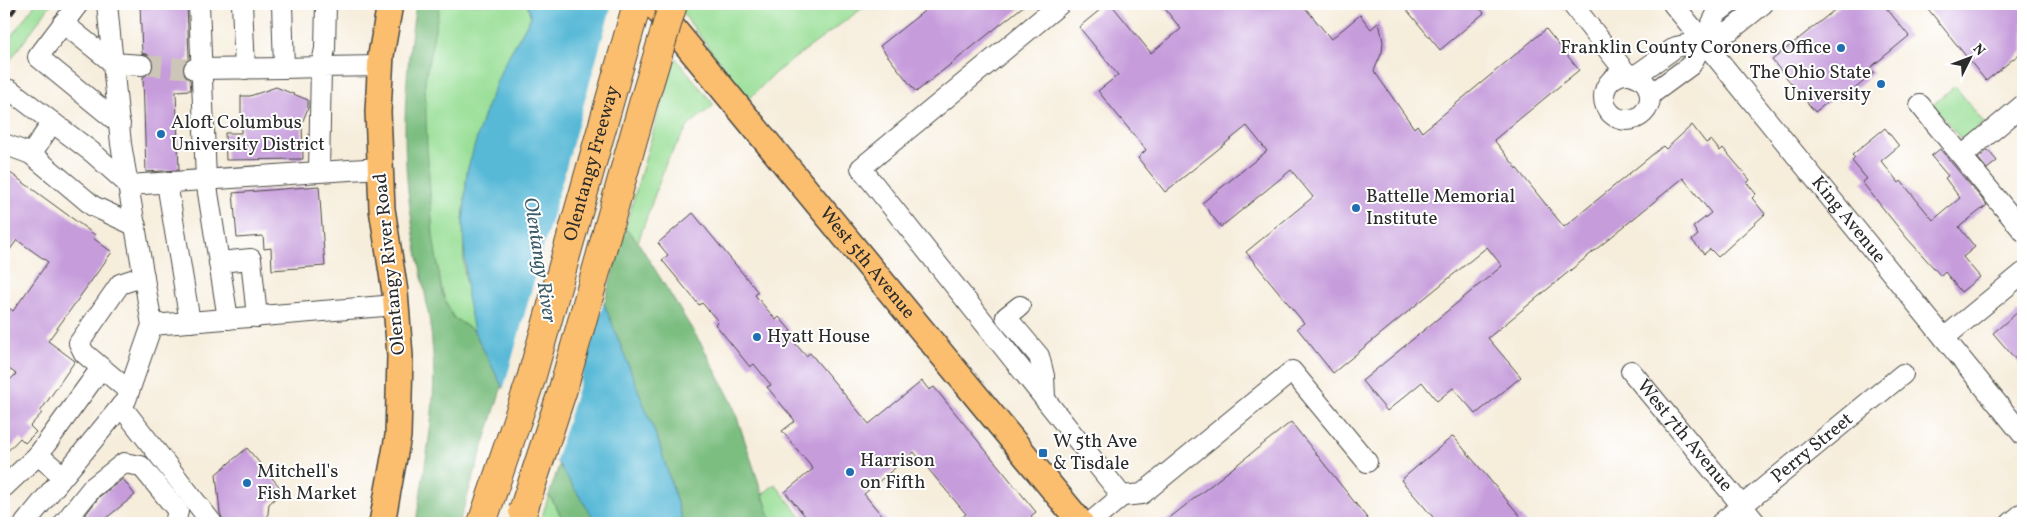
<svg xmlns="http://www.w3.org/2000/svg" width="2027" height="527" font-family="Vollkorn,serif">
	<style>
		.green { fill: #9adf97; stroke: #628561 }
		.forest { fill: #7bbe80; stroke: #537456 }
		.water { fill: #59b9d7; stroke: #427281 }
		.pier { fill: #f6eddb }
		.building { fill: #c69cdb }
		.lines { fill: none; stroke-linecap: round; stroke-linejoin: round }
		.minor-tunnel { stroke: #cdc6b8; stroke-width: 20; stroke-dasharray: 20 10; stroke-linecap: butt }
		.minor-casing { stroke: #494845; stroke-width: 22 }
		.major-casing { stroke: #494845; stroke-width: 28 }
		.highway-casing { stroke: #494845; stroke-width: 30 }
		.minor { stroke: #fff; stroke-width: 20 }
		.major { stroke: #fabe6e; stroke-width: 25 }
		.highway { stroke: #fabe6e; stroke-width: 28 }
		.rail { stroke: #2b2b2b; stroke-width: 4; stroke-dasharray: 8 4; stroke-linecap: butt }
		.highway-bridge-casing { stroke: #494845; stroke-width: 30; stroke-linecap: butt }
		.highway-bridge { stroke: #fabe6e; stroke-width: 28 }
		.poi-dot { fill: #1f6fb2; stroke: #fff; stroke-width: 2 }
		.labels { text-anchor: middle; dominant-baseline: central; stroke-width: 4; stroke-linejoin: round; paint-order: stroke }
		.poi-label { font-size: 19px; fill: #2b2b2b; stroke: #fff; text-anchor: start }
		.street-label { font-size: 19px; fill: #2b2b2b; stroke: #fff }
		.water-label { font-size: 20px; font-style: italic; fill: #3b5d67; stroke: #fff }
	</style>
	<rect width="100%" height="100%" fill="#fff"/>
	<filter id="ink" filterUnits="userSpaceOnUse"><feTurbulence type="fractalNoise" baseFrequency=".02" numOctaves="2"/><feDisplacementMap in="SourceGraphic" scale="10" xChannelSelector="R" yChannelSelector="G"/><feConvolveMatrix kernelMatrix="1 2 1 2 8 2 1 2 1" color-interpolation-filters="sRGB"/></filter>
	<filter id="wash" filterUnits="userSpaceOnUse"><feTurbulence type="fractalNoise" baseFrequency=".0096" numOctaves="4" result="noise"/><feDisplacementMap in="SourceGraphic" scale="20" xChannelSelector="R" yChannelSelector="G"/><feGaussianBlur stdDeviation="1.12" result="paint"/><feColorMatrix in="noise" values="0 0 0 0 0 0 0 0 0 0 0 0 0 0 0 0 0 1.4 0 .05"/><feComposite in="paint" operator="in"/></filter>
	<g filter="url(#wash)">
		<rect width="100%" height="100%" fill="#f6eddb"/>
		<g class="green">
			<polygon points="35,4 51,4 4,69 4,46"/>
			<path d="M440 4H527L531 17 503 66 467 171 463 223 464 269 474 331C468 327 457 322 453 316 428 283 424 128 425 83 426 60 432 25 440 4Z"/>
			<polygon points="676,4 868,4 776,72 748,100"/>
			<polygon points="675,57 714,105 689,125 667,160 638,242 625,228"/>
			<polygon points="1955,86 1984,123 1962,141 1933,104"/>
			<polygon points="775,484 806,523 772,523 763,494"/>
			<polygon points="549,495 565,523 540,523"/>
		</g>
		<g class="forest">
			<path d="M416 4H440L425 80 427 148 433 235 442 293 453 317 474 331 502 386 459 523H416C424 467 437 410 433 354 430 304 416 257 410 208 401 139 405 72 416 4Z"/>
			<polygon points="625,228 638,242 703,347 732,402 772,523 683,523 659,443 604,304"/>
			<polygon points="559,465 597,523 565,523 549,495"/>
		</g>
		<polygon class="water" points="527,4 672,4 642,32 575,229 659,443 683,523 597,523 559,465 502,386 474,331 467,297 463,223 467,171 483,117 503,66 531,17"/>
		<polygon class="pier" points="612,4 674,4 644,34 614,88 577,229 605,298 555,464 503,391"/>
		<g id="blocks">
			<g class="building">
				<polygon points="140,4 187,5 189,58 184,63 182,70 184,75 190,80 191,90 176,91 179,170 146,172 143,77 152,72 154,65 149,55 142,53"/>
				<polygon points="933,4 1026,4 916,92 880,46"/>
				<polygon points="1107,4 1111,4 1151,53 1181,29 1161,4 1302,4 1331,39 1360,15 1371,29 1379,22 1383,42 1382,52 1374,71 1414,128 1417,125 1422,132 1546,29 1579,70 1494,140 1564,227 1663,146 1666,149 1692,125 1706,143 1711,140 1720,151 1723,148 1750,180 1747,183 1756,194 1752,198 1765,214 1718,257 1710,249 1704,254 1692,240 1698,235 1693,227 1711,213 1683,178 1488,338 1521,377 1476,414 1453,388 1437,401 1422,382 1387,411 1362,381 1502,266 1487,247 1333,373 1297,328 1304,323 1246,252 1313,197 1291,170 1221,227 1202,203 1267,151 1247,126 1165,192 1138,158 1146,150 1098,91 1118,75 1079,27"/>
				<polygon points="1402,4 1476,4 1484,13 1440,50"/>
				<polygon points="1842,4 1883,4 1909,36 1870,68 1874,73 1840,101 1836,96 1815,112 1772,60"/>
				<polygon points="1924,4 2023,4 2023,51 1986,81"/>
				<polygon points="276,87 308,100 308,108 302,123 303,159 226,160 225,133 241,133 241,96 250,96"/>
				<polygon points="1885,128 1899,146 1881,161 1899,183 1901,181 1933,220 1960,198 1945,178 1948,176 1931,156 1940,149 1987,205 1959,227 1975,247 1963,257 1980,277 1961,292 1945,272 1941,276 1906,237 1862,182 1867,179 1852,161 1855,158 1852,155"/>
				<polygon points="1988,150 1997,161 1987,169 1978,158"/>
				<polygon points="9,172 95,235 93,238 112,252 48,341 75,361 40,412 42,413 30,426 36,432 25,443 20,438 4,455 4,386 16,374 4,365 4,304 13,311 48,262 17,240 4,258 4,180"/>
				<polygon points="319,186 325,266 272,270 271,248 264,249 263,236 237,238 233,193"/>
				<polygon points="693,213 758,292 755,295 776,320 779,317 791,331 787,334 806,356 810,353 869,424 922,381 929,390 934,387 1036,512 1031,516 1037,523 955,523 966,514 914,452 864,494 888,523 811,523 785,492 813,469 782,431 795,421 767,387 771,385 754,364 750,367 715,324 718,321 702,303 699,305 662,260 668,255 658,243"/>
				<polygon points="2018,312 2023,318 2023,368 1993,333"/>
				<polygon points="1291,422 1371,523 1163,523"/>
				<polygon points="1453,436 1526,523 1438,523 1401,480"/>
				<polygon points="247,448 283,491 269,504 267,523 224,523 220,513 216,474"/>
				<polygon points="123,479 135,495 100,523 93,523 86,514 100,496"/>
			</g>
		</g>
	</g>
	<g filter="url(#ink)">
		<use href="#blocks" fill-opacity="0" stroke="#494845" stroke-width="1"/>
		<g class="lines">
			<polyline class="minor-tunnel" points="142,65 194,69"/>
			<g class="minor-casing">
				<g id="minor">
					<polyline points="78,4 38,57 120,124"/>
					<polyline points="199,4 206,180 228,319"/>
					<polyline points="242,4 245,69"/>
					<polyline points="282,4 284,68 321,67 325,49 326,4"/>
					<polyline points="1060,4 861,168 1122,496 1090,523"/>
					<polyline points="1572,4 1627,74"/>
					<path id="s1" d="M1673 4 2023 435"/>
					<polyline points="63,23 113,63 142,65"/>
					<polyline points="194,69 284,68"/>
					<circle cx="1627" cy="97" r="23"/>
					<polyline points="1635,76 1676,47 1703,41 1731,30 1763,4"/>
					<polyline points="10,90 93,153 129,185 319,172"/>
					<polyline points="1650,95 1691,65 1717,13 1729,4"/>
					<polyline points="1920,105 2023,231"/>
					<polyline points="4,144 31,154 52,123"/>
					<polyline points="31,154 93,206 136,226"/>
					<polyline points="1962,156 2023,105"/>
					<polyline points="380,168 319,172 321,67 380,66"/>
					<polyline points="167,183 190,322"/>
					<polyline points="219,262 251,259 257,317"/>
					<polyline points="1020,306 1006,317 1039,356 1044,376 1045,399"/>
					<polyline points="152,325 396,305"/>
					<polyline points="1944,338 2023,273"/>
					<path id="s2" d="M1631 371 1756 523"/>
					<polyline points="129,391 84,353 79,343 120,284 144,276"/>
					<polyline points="121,406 212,523"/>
					<polyline points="38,455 101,368"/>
					<polyline points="4,487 38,455 63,476"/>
					<polyline points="1122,496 1142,494 1292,371 1367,462"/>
					<polyline points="25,523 126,400 152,325 121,144 107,4"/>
					<polyline points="64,523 92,488 124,463 141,466 178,511 175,523"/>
					<path id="s3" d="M1721 523 1903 374"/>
					<polyline points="2011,523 2023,513"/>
				</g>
			</g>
			<g class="major-casing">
				<g id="major">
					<path id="s4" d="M653 4 1081 523"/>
					<polyline points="382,523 398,436 400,356 395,292 382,209 378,112 381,55 390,4"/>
				</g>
			</g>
			<g class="highway-casing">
				<g id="highway">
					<path id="s5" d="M482 523 531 379 637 4"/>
				</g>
			</g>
			<use href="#minor" class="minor"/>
			<use href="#major" class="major"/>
			<use href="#highway" class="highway"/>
			<g class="rail">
				<polyline points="4,9 8,4"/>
				<polyline points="4,24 18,4"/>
			</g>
			<g class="highway-bridge-casing">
				<polyline id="highway-bridge" points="523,511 563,389 643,104 673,4"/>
			</g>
			<use href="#highway-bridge" class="highway-bridge"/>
		</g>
	</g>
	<g class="poi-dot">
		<circle cx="1841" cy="48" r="5"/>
		<circle cx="1881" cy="84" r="5"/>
		<circle cx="161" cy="134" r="5"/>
		<circle cx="1356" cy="208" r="5"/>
		<circle cx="757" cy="337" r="5"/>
		<rect x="1038" y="448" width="10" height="10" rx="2.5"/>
		<circle cx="850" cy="472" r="5"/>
		<circle cx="247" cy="483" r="5"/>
	</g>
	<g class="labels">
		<g class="poi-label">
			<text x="1831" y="48" text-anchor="end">Franklin County Coroners Office</text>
			<text x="1871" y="73" text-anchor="end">The Ohio State<tspan x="1871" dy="22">University</tspan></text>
			<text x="171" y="123">Aloft Columbus<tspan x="171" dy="22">University District</tspan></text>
			<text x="1366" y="197">Battelle Memorial<tspan x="1366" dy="22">Institute</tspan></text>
			<text x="767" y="337">Hyatt House</text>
			<text x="1053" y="442">W 5th Ave<tspan x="1053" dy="22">&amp; Tisdale</tspan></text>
			<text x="860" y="461">Harrison<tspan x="860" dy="22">on Fifth</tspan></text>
			<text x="257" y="472">Mitchell's<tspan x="257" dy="22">Fish Market</tspan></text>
		</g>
		<g class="street-label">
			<text stroke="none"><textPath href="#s5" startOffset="376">Olentangy Freeway</textPath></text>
			<text stroke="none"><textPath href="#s1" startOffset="278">King Avenue</textPath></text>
			<text transform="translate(390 264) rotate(-96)">Olentangy River Road</text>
			<text stroke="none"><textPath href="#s4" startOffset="336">West 5th Avenue</textPath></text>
			<text stroke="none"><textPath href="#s2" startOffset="84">West 7th Avenue</textPath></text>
			<text stroke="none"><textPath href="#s3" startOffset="118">Perry Street</textPath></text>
		</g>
		<g class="water-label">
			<text transform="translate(539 260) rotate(81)">Olentangy River</text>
		</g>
	</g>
	<rect width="2027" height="527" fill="none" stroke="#fff" stroke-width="20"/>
	<g transform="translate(1970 58) rotate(48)" stroke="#ffffff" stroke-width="4" paint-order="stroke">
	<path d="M0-4L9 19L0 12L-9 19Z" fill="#2b2b2b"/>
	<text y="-8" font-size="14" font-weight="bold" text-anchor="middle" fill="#2b2b2b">N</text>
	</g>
</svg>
